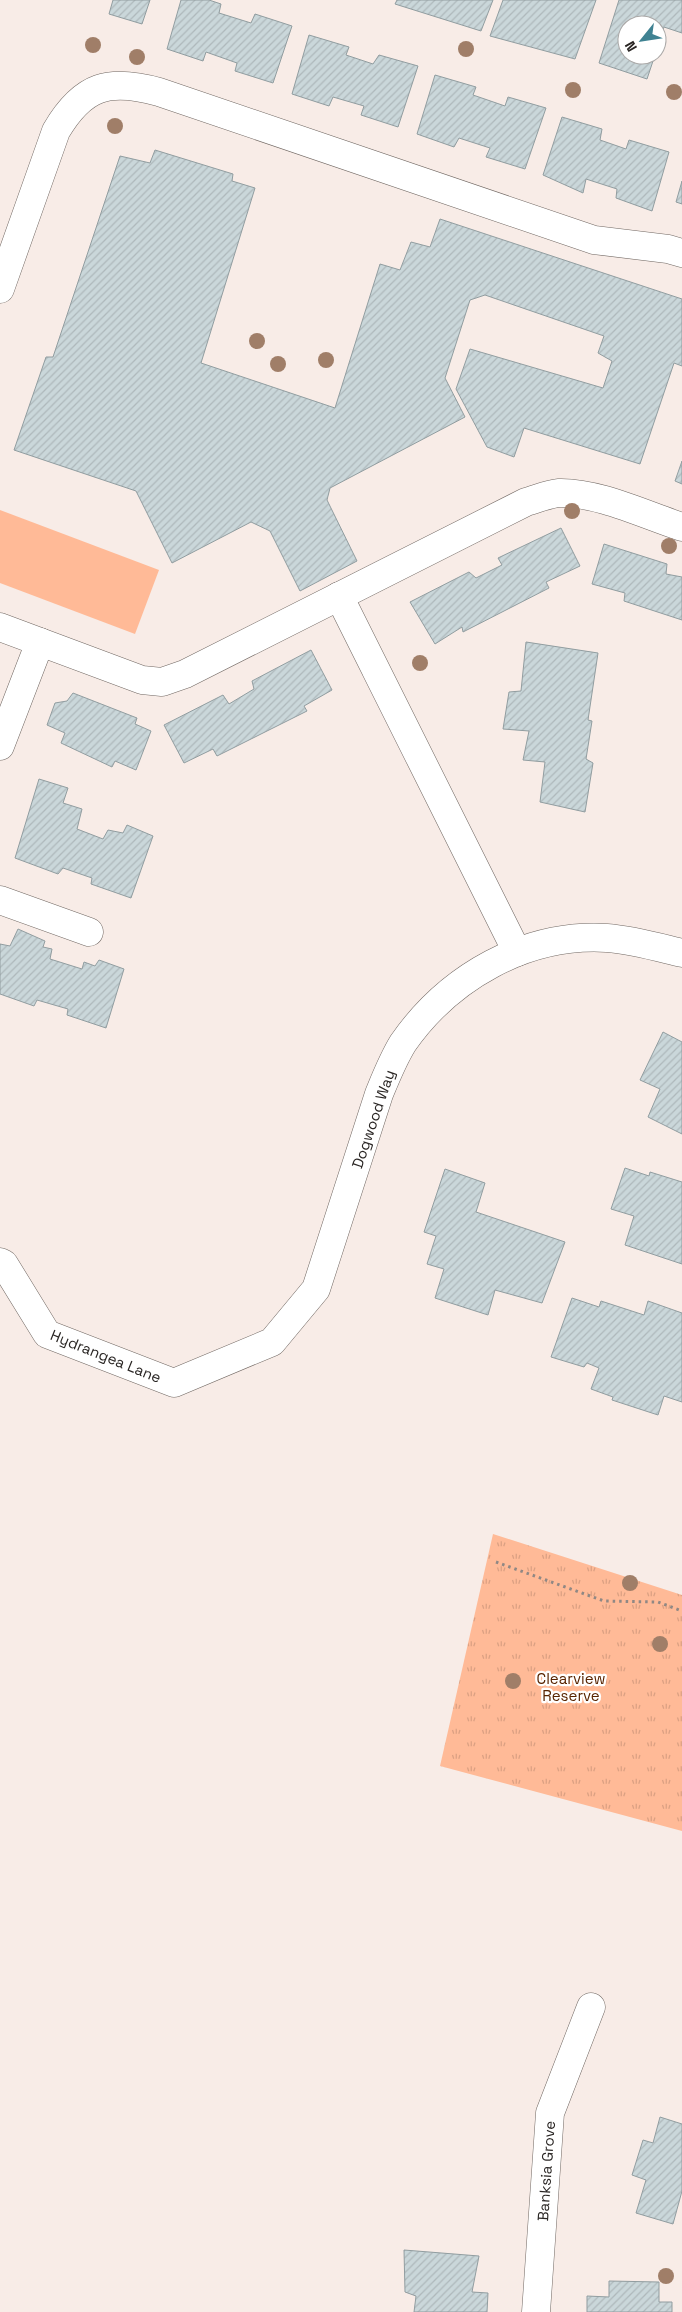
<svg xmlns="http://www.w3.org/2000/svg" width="682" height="2312" font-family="'Space Grotesk',sans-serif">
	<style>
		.park { fill: url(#park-tufts) }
		.garden { fill: #ffba97 }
		.building { fill: url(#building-hatch); stroke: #919da0 }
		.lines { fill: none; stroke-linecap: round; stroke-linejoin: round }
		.minor-casing { stroke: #716863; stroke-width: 29 }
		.path { stroke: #908884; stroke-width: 3; stroke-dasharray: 2.5 4; stroke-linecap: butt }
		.minor { stroke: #fff; stroke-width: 28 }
		.tree { fill: #a07e68 }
		.labels { text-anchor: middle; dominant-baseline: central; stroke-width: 4.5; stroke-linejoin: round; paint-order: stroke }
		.street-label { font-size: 15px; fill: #2a2624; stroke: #fff }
		.park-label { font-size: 15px; fill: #582401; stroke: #fff }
	</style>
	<defs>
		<pattern id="park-tufts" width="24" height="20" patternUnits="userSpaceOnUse" patternTransform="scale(1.25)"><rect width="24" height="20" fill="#ffba97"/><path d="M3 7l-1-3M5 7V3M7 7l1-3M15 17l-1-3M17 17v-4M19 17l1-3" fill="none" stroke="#dba082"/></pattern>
		<pattern id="building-hatch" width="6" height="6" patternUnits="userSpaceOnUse" patternTransform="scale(1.25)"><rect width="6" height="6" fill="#cad7da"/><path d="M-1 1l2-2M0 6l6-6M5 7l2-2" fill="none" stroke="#aeb8bb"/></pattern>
	</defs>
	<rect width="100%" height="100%" fill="#f8ece7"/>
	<polygon class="park" points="493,1534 682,1595 682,1831 440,1766"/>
	<polygon class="garden" points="0,510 159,570 135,634 0,583"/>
	<g class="building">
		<polygon points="113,0 150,0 142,24 109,14"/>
		<polygon points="181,0 209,0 221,4 219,13 251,23 255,14 292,26 273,83 235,71 237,63 206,52 203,61 167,49"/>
		<polygon points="397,0 493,0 481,31 395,4"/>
		<polygon points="503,0 596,0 575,59 490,36"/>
		<polygon points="619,0 682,0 682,33 664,27 657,48 657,25 627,25 627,55 655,55 647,79 599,63"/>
		<polygon points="309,35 349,47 346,55 373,64 379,55 418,66 398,127 361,115 364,106 333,97 329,106 292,94"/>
		<polygon points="435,75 476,87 473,95 505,106 508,97 546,108 525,169 486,157 490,148 459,138 454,147 417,134"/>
		<polygon points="562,117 602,129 600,140 626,149 629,140 669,152 652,211 616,198 617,189 586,179 583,193 543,175"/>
		<polygon points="155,150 233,174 232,181 255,188 201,363 335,408 380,264 400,270 411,242 430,247 440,219 682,299 682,366 674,363 640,464 524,428 514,457 487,447 456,389 470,349 603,388 612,361 598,353 604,336 485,295 470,300 445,378 465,417 330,488 327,500 357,561 300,591 270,531 251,522 172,563 136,491 14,450 46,357 53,357 120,156 150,163"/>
		<polygon points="682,181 682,204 676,202"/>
		<polygon points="682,461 682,484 675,481"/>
		<polygon points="561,528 580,566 546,582 549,588 463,632 462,627 435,644 410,602 469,572 476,578 502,565 498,558"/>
		<polygon points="604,544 667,564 666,574 682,577 682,620 624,601 625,593 592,584"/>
		<polygon points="526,642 598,653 588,720 592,721 586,759 593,763 585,812 540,802 545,762 523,760 529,731 503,729 509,692 521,691"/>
		<polygon points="311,650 332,690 304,706 307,711 217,756 213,749 184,763 164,725 223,695 229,704 254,689 252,681"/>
		<polygon points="73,693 137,718 135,724 151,731 136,770 115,761 112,767 61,743 65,733 47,725 55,703 67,701"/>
		<polygon points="39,779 68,788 63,803 82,809 77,829 103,839 108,830 123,833 127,825 153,836 131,898 91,884 92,878 63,868 58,874 15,858"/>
		<polygon points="18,929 45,941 43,947 52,949 50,959 82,969 84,962 95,966 99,960 124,969 106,1028 67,1015 68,1009 37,1000 34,1006 0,994 0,944 10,946"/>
		<polygon points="663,1032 682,1042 682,1134 648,1117 660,1089 640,1080"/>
		<polygon points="625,1168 649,1176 650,1172 682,1182 682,1264 625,1245 634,1216 611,1209"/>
		<polygon points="445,1169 485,1183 476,1212 565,1242 542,1303 495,1290 488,1315 435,1298 444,1269 427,1264 436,1236 424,1232"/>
		<polygon points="572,1298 599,1307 601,1301 644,1315 648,1301 682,1313 682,1402 664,1396 658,1415 612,1400 613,1397 591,1389 599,1368 587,1363 584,1367 551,1357"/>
		<polygon points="660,2117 682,2124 682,2191 673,2224 636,2213 646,2180 632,2175 643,2140 653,2143"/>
		<polygon points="404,2250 479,2256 472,2292 488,2293 487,2312 414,2312 416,2296 405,2292"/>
		<polygon points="609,2281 659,2282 659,2302 672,2302 672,2312 587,2312 587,2296 609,2297"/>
	</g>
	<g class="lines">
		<g class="minor-casing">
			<g id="minor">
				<path d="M0 289 56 131C83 85 109 78 159 92L594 240 668 249 682 253"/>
				<polyline points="339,596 517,952"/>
				<path d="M0 627 142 680 162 682 185 674 526 502C537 499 548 494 559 493 598 492 645 515 682 527"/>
				<polyline points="0,746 40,642"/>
				<polyline points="0,900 89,932"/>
				<path d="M0 1262 4 1264 47 1334 174 1383 272 1342 316 1289 379 1094C386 1077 393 1059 403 1043 449 977 526 933 607 938 633 940 657 947 682 953"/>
				<polyline points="536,2312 550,2113 591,2007"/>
			</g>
		</g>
		<polyline class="path" points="496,1562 604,1601 658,1602 682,1611"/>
		<use href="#minor" class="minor"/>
	</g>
	<g class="tree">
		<circle cx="93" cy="45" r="8"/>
		<circle cx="466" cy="49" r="8"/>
		<circle cx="137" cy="57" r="8"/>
		<circle cx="573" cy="90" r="8"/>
		<circle cx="674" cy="92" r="8"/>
		<circle cx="115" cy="126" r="8"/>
		<circle cx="257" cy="341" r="8"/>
		<circle cx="326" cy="360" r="8"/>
		<circle cx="278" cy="364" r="8"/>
		<circle cx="572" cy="511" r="8"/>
		<circle cx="669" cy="546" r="8"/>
		<circle cx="420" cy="663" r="8"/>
		<circle cx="630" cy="1583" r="8"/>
		<circle cx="660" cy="1644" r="8"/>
		<circle cx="513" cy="1681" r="8"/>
		<circle cx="666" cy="2276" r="8"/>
	</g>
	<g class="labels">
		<g class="street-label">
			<text transform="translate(373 1119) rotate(-71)">Dogwood Way</text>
			<text transform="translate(106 1356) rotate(22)">Hydrangea Lane</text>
			<text transform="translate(546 2171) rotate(-86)">Banksia Grove</text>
		</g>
		<g class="park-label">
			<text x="571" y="1678">Clearview<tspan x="571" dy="17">Reserve</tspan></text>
		</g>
	</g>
	<g transform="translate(642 40) rotate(240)"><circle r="24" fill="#ffffff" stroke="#aaa8a7"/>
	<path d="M0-4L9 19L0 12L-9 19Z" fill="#3f8292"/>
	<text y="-8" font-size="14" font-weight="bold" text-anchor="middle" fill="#2a2624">N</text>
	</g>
</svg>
